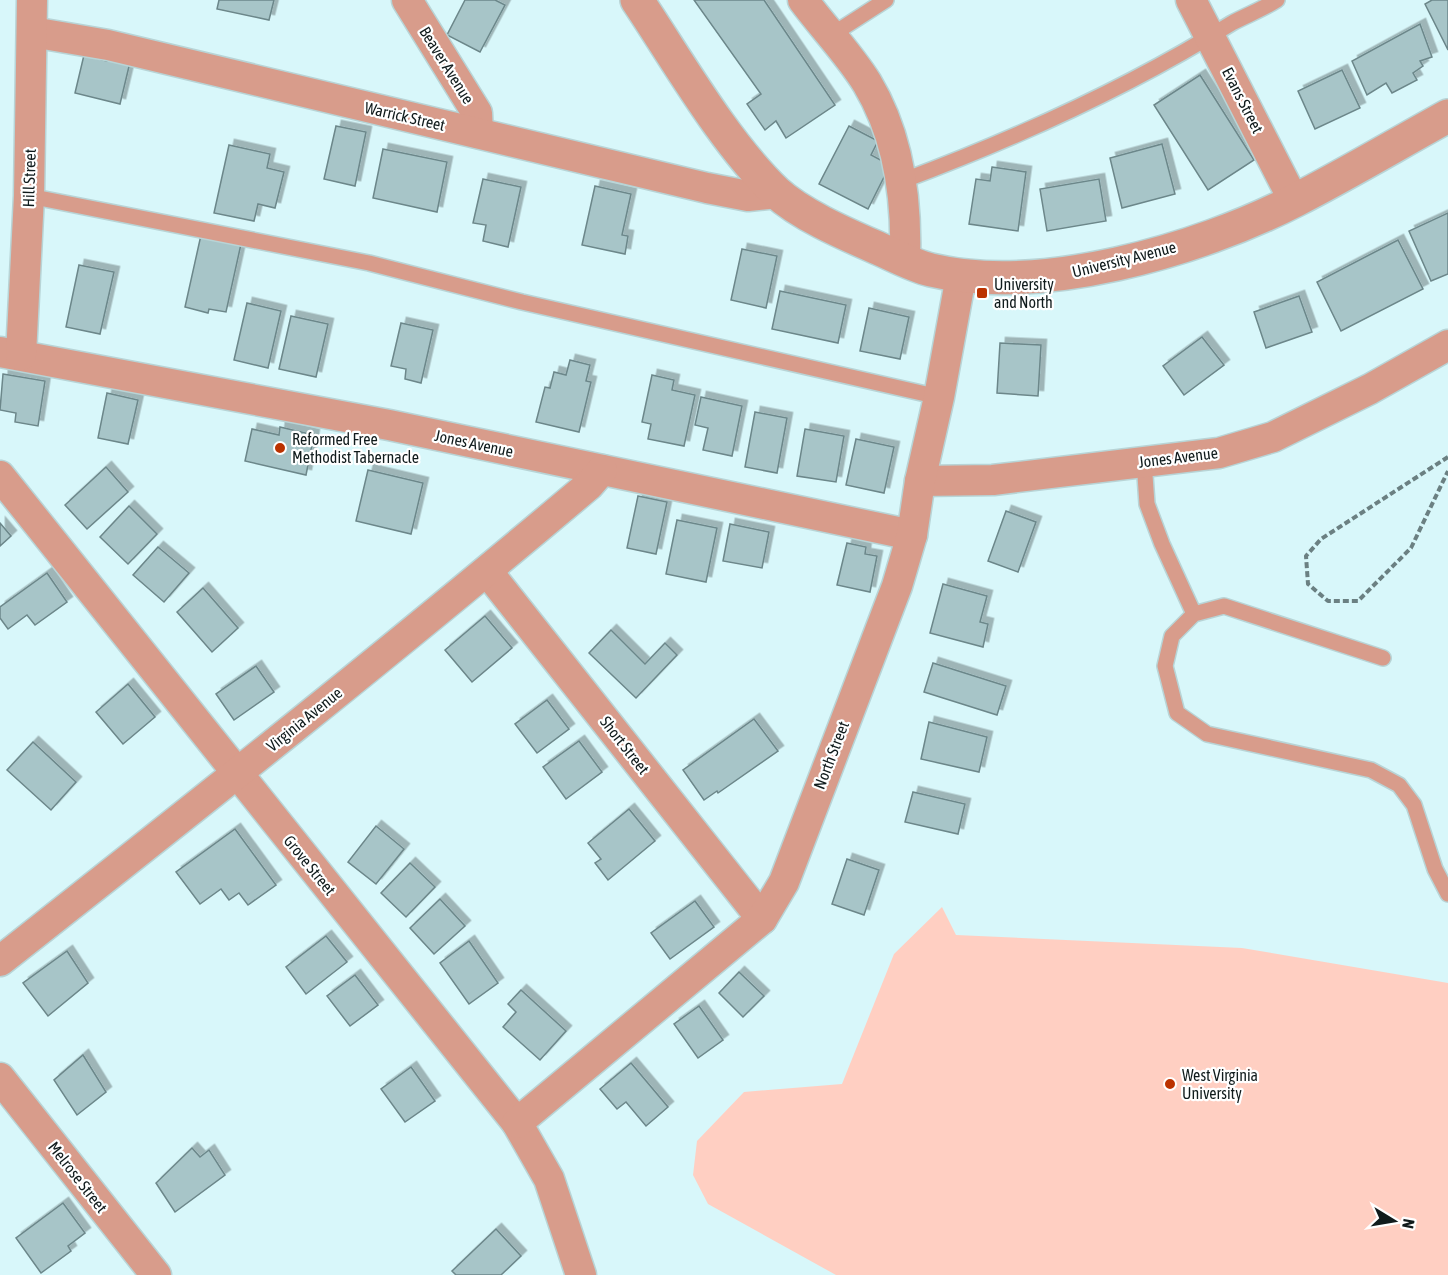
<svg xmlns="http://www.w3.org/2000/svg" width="1448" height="1275" font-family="'Asap Condensed',sans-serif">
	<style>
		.green { fill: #ffcfc2 }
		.building { fill: #a7c5c8; stroke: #6c878a; stroke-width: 1.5; filter: url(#shadow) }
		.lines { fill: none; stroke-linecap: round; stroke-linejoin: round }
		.service-casing { stroke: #b8d4d6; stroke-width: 18 }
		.minor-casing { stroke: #b8d4d6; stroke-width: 33 }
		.tertiary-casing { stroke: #b8d4d6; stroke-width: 36 }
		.path { stroke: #6b8082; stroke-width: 4; stroke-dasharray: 6 3; stroke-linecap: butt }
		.service { stroke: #d89c8b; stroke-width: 15 }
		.minor { stroke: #d89c8b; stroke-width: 30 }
		.tertiary { stroke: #d89c8b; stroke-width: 33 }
		.poi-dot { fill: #bb3200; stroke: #fff; stroke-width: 2 }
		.labels { text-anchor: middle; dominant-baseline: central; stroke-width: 4.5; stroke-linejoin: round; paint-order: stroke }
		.street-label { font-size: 16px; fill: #101b1c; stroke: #fff }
		.poi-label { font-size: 16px; fill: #101b1c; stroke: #fff; text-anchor: start }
	</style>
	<defs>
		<filter id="shadow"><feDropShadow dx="5.5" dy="-5.5" stdDeviation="0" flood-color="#0004"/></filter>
	</defs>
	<rect width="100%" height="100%" fill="#d8f7fa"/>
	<polygon class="green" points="942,907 956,935 1242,948 1448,983 1448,1275 836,1275 708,1204 693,1175 697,1141 744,1092 842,1084 894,954"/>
	<g class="building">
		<polygon points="219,0 274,0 269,20 217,9"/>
		<polygon points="465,0 495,0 505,5 480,52 447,35"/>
		<polygon points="694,0 764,0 835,105 786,138 776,121 765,130 747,104 761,94"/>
		<polygon points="1432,0 1448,0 1448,50 1425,4"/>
		<polygon points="1420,24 1432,57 1420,61 1423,66 1413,73 1417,80 1392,93 1386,83 1367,95 1352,61"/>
		<polygon points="109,53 131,58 120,104 75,93 84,55 107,61"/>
		<polygon points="1342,70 1360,108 1315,129 1298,91"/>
		<polygon points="1200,75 1254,160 1208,190 1154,105"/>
		<polygon points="336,126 366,132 355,186 324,179"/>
		<polygon points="849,126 878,141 871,155 890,165 868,209 819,184"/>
		<polygon points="1162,144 1175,194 1122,208 1110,158"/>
		<polygon points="229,145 270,154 267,168 284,172 275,208 258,204 254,221 214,213"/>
		<polygon points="383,149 447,162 437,212 373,198"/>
		<polygon points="992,167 1026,172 1018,231 969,224 976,179 990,181"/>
		<polygon points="483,179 521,187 508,247 483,241 486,225 473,223"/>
		<polygon points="1099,179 1106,221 1047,231 1040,189"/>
		<polygon points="595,186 631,194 622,235 628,236 625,254 582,245"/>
		<polygon points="1448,213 1448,274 1431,281 1409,231"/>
		<polygon points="201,235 241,244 226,312 209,309 208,313 185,307"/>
		<polygon points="1398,240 1423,289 1341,331 1317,282"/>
		<polygon points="742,249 777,256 766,308 731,300"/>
		<polygon points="79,265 114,272 100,334 66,327"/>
		<polygon points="780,291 846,305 838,343 772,329"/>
		<polygon points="1299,296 1312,332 1266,348 1254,312"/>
		<polygon points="247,303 281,311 268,368 234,360"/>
		<polygon points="869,308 909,317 900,359 860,351"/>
		<polygon points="291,316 328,324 316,377 279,369"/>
		<polygon points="401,323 433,330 421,383 405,379 406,369 391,366"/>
		<polygon points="1202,337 1224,365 1184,395 1163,366"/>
		<polygon points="1000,343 1041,345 1038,396 997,393"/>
		<polygon points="570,360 590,365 586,381 591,382 579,432 536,422 545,387 550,388 554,372 566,375"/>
		<polygon points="3,374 45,381 38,426 15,422 16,413 0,410"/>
		<polygon points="652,375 674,380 672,390 695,395 684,446 648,439 651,424 642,422"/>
		<polygon points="107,393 138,400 128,444 98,438"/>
		<polygon points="701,397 742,406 732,456 703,450 708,428 695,425"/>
		<polygon points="755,412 787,418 777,473 745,467"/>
		<polygon points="280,427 314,435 306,475 245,461 252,429 279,435"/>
		<polygon points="805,429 844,436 836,482 797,476"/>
		<polygon points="856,439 894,447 884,493 846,485"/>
		<polygon points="106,467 128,492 87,529 65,505"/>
		<polygon points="368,470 423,483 411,534 356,521"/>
		<polygon points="638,496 667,502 656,554 627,548"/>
		<polygon points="129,506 157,534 128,564 100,537"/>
		<polygon points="1006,511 1036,522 1018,572 988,561"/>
		<polygon points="677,520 717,528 706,582 666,574"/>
		<polygon points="0,523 11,536 0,546"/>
		<polygon points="730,524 769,532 762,568 723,561"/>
		<polygon points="847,543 866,547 865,554 877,556 870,592 837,585"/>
		<polygon points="158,547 189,573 164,602 133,575"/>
		<polygon points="47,573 67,602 35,625 27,615 8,629 0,618 0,607"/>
		<polygon points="943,584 987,596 980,622 988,624 983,647 930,633"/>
		<polygon points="203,588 238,628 212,652 177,612"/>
		<polygon points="485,616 512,648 472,682 445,650"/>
		<polygon points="611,630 645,664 665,643 677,655 636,698 589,653"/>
		<polygon points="933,663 1006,686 997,715 924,692"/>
		<polygon points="256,666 274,692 234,720 216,694"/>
		<polygon points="128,684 155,717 123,744 96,712"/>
		<polygon points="547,700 569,729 537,753 515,724"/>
		<polygon points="754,719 778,751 718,793 717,791 704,800 683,770"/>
		<polygon points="929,722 987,737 979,772 921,759"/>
		<polygon points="579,741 602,772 566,799 543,767"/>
		<polygon points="33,742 76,782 51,810 7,770"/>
		<polygon points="913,792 965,804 958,834 905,822"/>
		<polygon points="629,809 655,841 608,880 595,863 601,859 588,843"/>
		<polygon points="376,826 404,849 376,884 348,862"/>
		<polygon points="235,829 276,885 248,905 239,893 229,900 221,889 200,904 176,872"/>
		<polygon points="847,859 879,870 864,915 832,904"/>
		<polygon points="410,863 435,887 406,917 381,893"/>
		<polygon points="440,899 465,926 434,954 410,928"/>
		<polygon points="695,901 714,927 670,959 651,933"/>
		<polygon points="326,936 347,962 306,994 286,967"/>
		<polygon points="469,941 498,983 469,1004 440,963"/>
		<polygon points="67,951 88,983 48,1016 23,983"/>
		<polygon points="739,972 764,996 743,1017 719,993"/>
		<polygon points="355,975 378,1005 350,1026 327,996"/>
		<polygon points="521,990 566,1031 540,1060 503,1027 516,1012 508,1004"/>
		<polygon points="699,1006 723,1040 698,1058 674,1024"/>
		<polygon points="83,1055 106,1092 77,1115 54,1080"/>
		<polygon points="631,1063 668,1107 646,1126 626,1102 617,1109 600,1089"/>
		<polygon points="411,1067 435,1101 405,1122 381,1089"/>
		<polygon points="192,1148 200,1157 209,1150 225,1175 175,1212 156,1183"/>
		<polygon points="63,1203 85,1233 68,1246 71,1251 41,1273 16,1238"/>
		<polygon points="496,1229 521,1256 501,1275 456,1275 452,1271"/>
	</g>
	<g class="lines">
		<g class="service-casing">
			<g id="service">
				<polyline points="830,36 886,0"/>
				<path d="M902 181C1017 138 1128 88 1232 23 1247 15 1263 9 1277 0"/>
				<polyline points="29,196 369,263 522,302 939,397"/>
				<polyline points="1144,461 1147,504 1162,544 1194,614"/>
				<polyline points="1383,658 1224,606 1194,614 1172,636 1165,666 1177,713 1207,734 1371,770 1399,785 1414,805 1435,869 1448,894"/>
			</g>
		</g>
		<g class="minor-casing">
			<g id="minor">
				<polyline points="407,0 477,113 478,133"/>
				<path d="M803 0C823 27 849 54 867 83 899 136 907 200 905 260"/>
				<polyline points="1191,0 1294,201"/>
				<polyline points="32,32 108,45 707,188 748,196 777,193"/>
				<polyline points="0,352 389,425 912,535"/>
				<polyline points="21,355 29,196 32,0"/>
				<polyline points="0,476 517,1123 549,1179 581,1275"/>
				<polyline points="920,481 993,480 1219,453 1273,437 1370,389 1448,345"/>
				<polyline points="487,571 762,919"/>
				<path d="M0 961C198 805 396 648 589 485L602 470"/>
				<polyline points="0,1078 156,1275"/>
				<polyline points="517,1123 762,919 784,882 897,586 912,535 920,481 939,397 961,276"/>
			</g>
		</g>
		<g class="tertiary-casing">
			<path id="tertiary" d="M637 0C678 61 723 141 776 192 800 214 843 233 873 246 892 254 911 265 931 270 1040 296 1197 251 1296 200 1347 174 1397 144 1448 116"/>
		</g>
		<polyline class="path" points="1448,457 1321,539 1306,556 1308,584 1328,601 1358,601 1411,548 1448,471"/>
		<use href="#service" class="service"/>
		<use href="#minor" class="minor"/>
		<use href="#tertiary" class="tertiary"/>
	</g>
	<g class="poi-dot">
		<rect x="976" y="287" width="12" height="12" rx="3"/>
		<circle cx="280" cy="448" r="6"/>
		<circle cx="1170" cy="1084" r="6"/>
	</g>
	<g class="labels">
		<g class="street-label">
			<text transform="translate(447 65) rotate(58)">Beaver Avenue</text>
			<text transform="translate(1243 100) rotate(63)">Evans Street</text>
			<text transform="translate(405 116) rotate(13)">Warrick Street</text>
			<text transform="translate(29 178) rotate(-88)">Hill Street</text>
			<text transform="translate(1124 259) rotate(-14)">University Avenue</text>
			<text transform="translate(474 443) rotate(12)">Jones Avenue</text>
			<text transform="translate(1178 457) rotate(-7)">Jones Avenue</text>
			<text transform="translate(304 719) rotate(-39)">Virginia Avenue</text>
			<text transform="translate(625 745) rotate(52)">Short Street</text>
			<text transform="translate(831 755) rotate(-69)">North Street</text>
			<text transform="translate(310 865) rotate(51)">Grove Street</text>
			<text transform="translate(78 1177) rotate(52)">Melrose Street</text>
		</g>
		<g class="poi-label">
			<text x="994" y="284">University<tspan x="994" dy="18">and North</tspan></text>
			<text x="292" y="439">Reformed Free<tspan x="292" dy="18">Methodist Tabernacle</tspan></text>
			<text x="1182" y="1075">West Virginia<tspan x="1182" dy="18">University</tspan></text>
		</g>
	</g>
	<g transform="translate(1394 1221) rotate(101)" stroke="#ffffff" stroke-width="4.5" paint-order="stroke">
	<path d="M0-4.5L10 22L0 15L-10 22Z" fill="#101b1c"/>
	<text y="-9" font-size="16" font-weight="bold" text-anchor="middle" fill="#101b1c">N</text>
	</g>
</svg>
